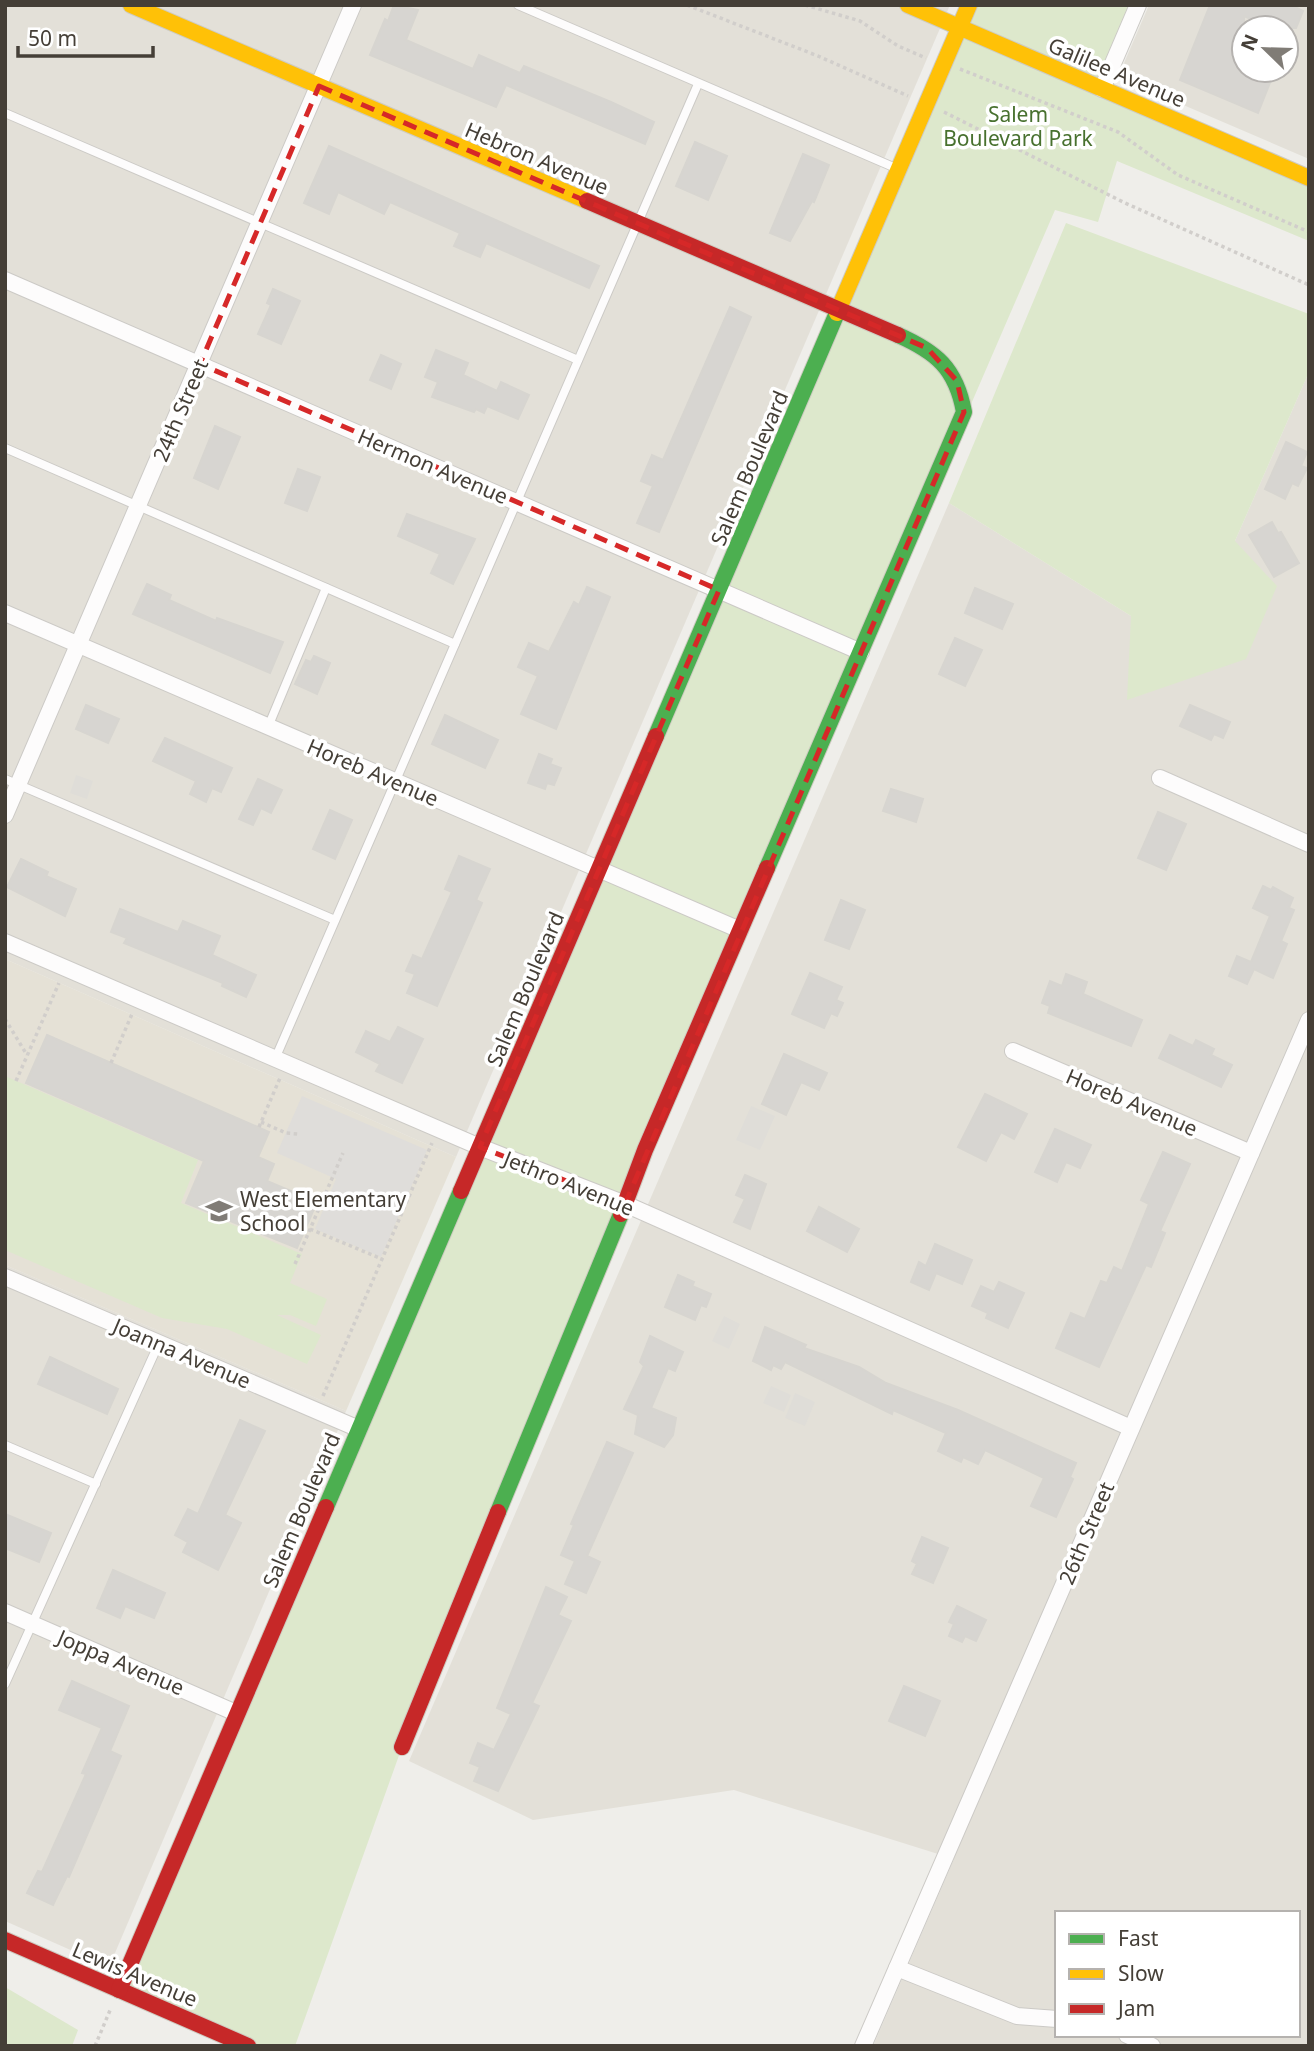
<svg xmlns="http://www.w3.org/2000/svg" width="1314" height="2051" font-family="'Noto Sans',sans-serif">
	<style>
		.residential { fill: #e3e0d8; fill-rule: evenodd }
		.industrial { fill: #dfddd8 }
		.education { fill: #e5e1d6 }
		.green { fill: #dde8cc }
		.parking { fill: #dfddda }
		.building { fill: #d7d5d1; stroke: #d7d5d0; stroke-width: 2 }
		.lines { fill: none; stroke-linecap: round; stroke-linejoin: round }
		.lane-casing { stroke: #cccac6; stroke-width: 10 }
		.street-casing { stroke: #cccac6; stroke-width: 18 }
		.fast-casing { stroke: #cecbc1; stroke-width: 18 }
		.slow-casing { stroke: #cecbc1; stroke-width: 18 }
		.jam-casing { stroke: #cecbc1; stroke-width: 18 }
		.path { stroke: #d1cecb; stroke-width: 3.5; stroke-dasharray: 3.5 3.5; stroke-linecap: butt }
		.lane { stroke: #fdfcfc; stroke-width: 8 }
		.street { stroke: #fdfcfc; stroke-width: 16 }
		.fast { stroke: #4caf50; stroke-width: 16 }
		.slow { stroke: #ffc107; stroke-width: 16 }
		.jam { stroke: #c62828; stroke-width: 16 }
		.marked { fill: none; stroke: #d62828; stroke-width: 5; stroke-dasharray: 14 9; stroke-linejoin: round }
		.labels { text-anchor: middle; dominant-baseline: central; stroke-width: 7; stroke-linejoin: round; paint-order: stroke }
		.street-label { font-size: 21px; fill: #453f37; stroke: #fff }
		.park-label { font-size: 21px; fill: #48712f; stroke: #fff }
		.poi-label { font-size: 21px; fill: #453f37; stroke: #fff; text-anchor: start }
	</style>
	<rect width="100%" height="100%" fill="#efeeea"/>
	<g class="residential">
		<polygon points="5,5 950,5 456,1157 5,959"/>
		<path d="M1149 5H1309V159L1118 77ZM1244 28H1286V70H1244Z"/>
		<path d="M1309 372V2046H873L954 1859 734 1790 533 1820 409 1761 949 503 1131 616 1235 541ZM1057 1913H1298V2035H1057Z"/>
		<polygon points="5,1265 346,1411 109,1967 5,1921"/>
	</g>
	<g class="industrial">
		<polygon points="76,775 93,781 87,799 70,793"/>
		<polygon points="751,1106 775,1116 760,1150 736,1140"/>
		<polygon points="724,1316 740,1324 729,1349 712,1341"/>
		<polygon points="771,1386 791,1395 784,1412 763,1403"/>
		<polygon points="795,1393 815,1402 805,1426 785,1418"/>
	</g>
	<polygon class="education" points="5,959 456,1157 346,1411 5,1265"/>
	<g class="green">
		<polygon points="970,5 1138,5 1102,89 1309,178 1309,241 1117,161 1098,222 1055,210 625,1204 402,1747 295,2046 248,2046 119,1990"/>
		<polygon points="1066,223 1309,314 1309,372 1235,541 1277,586 1246,659 1127,700 1131,616 949,503"/>
		<polygon points="5,1076 198,1160 181,1203 302,1254 290,1283 327,1299 316,1326 290,1315 277,1315 321,1335 307,1364 227,1329 162,1318 5,1250"/>
		<polygon points="5,1987 78,2030 72,2046 5,2046"/>
	</g>
	<polygon class="parking" points="302,1096 427,1150 381,1257 315,1229 336,1179 277,1153"/>
	<g class="building">
		<polygon points="394,5 418,10 406,40 473,69 479,55 520,73 524,66 611,102 654,122 645,144 506,85 496,107 370,55 385,19 388,21"/>
		<polygon points="1210,5 1291,5 1303,11 1296,28 1271,28 1244,16 1244,70 1275,70 1258,113 1180,80"/>
		<polygon points="695,142 727,156 708,200 676,186"/>
		<polygon points="329,146 599,266 589,288 486,243 480,257 454,246 460,233 390,202 384,214 338,192 329,214 304,203"/>
		<polygon points="803,154 829,165 814,202 812,201 790,241 770,233"/>
		<polygon points="273,289 300,301 281,344 258,334 271,305 267,303"/>
		<polygon points="730,307 751,317 659,532 637,523 653,486 641,481 652,455 663,460"/>
		<polygon points="436,350 468,363 463,375 497,391 501,382 529,395 518,419 487,406 484,413 476,409 474,412 432,397 438,382 425,377"/>
		<polygon points="381,355 401,364 391,389 370,380"/>
		<polygon points="215,426 240,437 218,489 194,478"/>
		<polygon points="1286,442 1307,452 1301,466 1307,468 1298,486 1292,483 1285,499 1265,489"/>
		<polygon points="298,469 320,477 307,511 285,503"/>
		<polygon points="407,514 475,539 453,584 431,573 440,554 398,536"/>
		<polygon points="1272,522 1278,533 1281,532 1299,563 1274,577 1249,535"/>
		<polygon points="147,584 171,595 169,600 216,621 217,618 283,642 270,673 133,614"/>
		<polygon points="587,587 610,597 556,729 521,714 538,676 518,667 529,643 549,652 574,602 579,605"/>
		<polygon points="975,588 1013,604 1002,629 965,613"/>
		<polygon points="955,638 982,650 965,686 939,674"/>
		<polygon points="314,656 330,663 317,694 295,684 306,660 311,662"/>
		<polygon points="86,705 119,719 108,743 76,729"/>
		<polygon points="1190,705 1230,722 1223,738 1214,734 1211,740 1180,726"/>
		<polygon points="445,715 498,740 485,768 432,744"/>
		<polygon points="165,738 232,768 221,792 212,788 206,802 190,794 196,781 153,761"/>
		<polygon points="539,754 552,759 550,764 561,768 554,785 547,783 545,789 528,783"/>
		<polygon points="258,779 282,790 271,813 261,808 253,825 239,819"/>
		<polygon points="891,789 923,799 916,822 883,811"/>
		<polygon points="330,810 352,820 335,859 313,849"/>
		<polygon points="1158,812 1186,824 1166,870 1138,858"/>
		<polygon points="459,856 490,869 476,900 482,903 437,1006 407,993 415,974 406,971 413,955 422,959 452,892 445,889"/>
		<polygon points="21,859 48,872 46,876 76,889 65,916 7,887"/>
		<polygon points="1263,886 1271,890 1273,887 1293,898 1289,908 1294,910 1281,941 1287,944 1273,978 1254,969 1247,984 1229,976 1237,956 1251,962 1270,916 1253,908"/>
		<polygon points="841,900 865,910 849,949 825,940"/>
		<polygon points="120,909 178,932 183,921 220,936 212,955 256,975 246,997 222,986 223,983 124,943 127,938 111,932"/>
		<polygon points="810,973 842,987 836,1000 843,1003 837,1016 831,1013 824,1028 792,1014"/>
		<polygon points="1066,974 1087,982 1083,994 1142,1020 1131,1046 1048,1013 1050,1006 1042,1003 1050,981 1062,986"/>
		<polygon points="398,1027 423,1039 402,1083 376,1071 380,1064 356,1052 366,1031 390,1042"/>
		<polygon points="47,1035 269,1132 258,1157 274,1164 267,1181 317,1202 297,1248 186,1203 204,1161 26,1083"/>
		<polygon points="1170,1035 1193,1046 1196,1040 1214,1049 1211,1055 1232,1065 1221,1087 1159,1058"/>
		<polygon points="784,1054 827,1073 819,1090 801,1082 786,1115 762,1104"/>
		<polygon points="985,1094 1027,1114 1014,1139 1001,1132 986,1161 958,1147"/>
		<polygon points="1055,1129 1091,1145 1080,1168 1066,1162 1057,1182 1035,1172"/>
		<polygon points="1163,1152 1190,1164 1160,1231 1165,1233 1151,1267 1146,1265 1099,1367 1056,1348 1071,1313 1085,1319 1101,1281 1107,1283 1114,1267 1122,1271 1149,1204 1141,1200"/>
		<polygon points="745,1175 766,1184 750,1229 734,1222 745,1199 736,1195"/>
		<polygon points="819,1207 859,1229 847,1252 807,1231"/>
		<polygon points="935,1244 972,1260 962,1284 936,1273 929,1290 911,1282 919,1262 926,1266"/>
		<polygon points="678,1275 694,1282 692,1286 711,1294 706,1307 701,1305 695,1320 665,1307"/>
		<polygon points="999,1282 1024,1293 1008,1328 986,1318 988,1313 972,1306 981,1286 994,1292"/>
		<polygon points="765,1327 806,1345 804,1348 859,1367 886,1383 958,1410 1076,1463 1070,1477 1073,1479 1056,1517 1031,1506 1044,1478 985,1450 978,1464 963,1457 961,1462 938,1451 946,1433 893,1410 892,1414 785,1362 781,1369 773,1365 771,1370 753,1361"/>
		<polygon points="650,1336 683,1352 675,1371 668,1368 651,1408 676,1418 673,1435 664,1447 635,1434 638,1415 624,1409 644,1366 640,1362"/>
		<polygon points="50,1357 118,1389 107,1414 38,1384"/>
		<polygon points="240,1420 265,1431 225,1515 241,1523 218,1570 183,1552 188,1542 175,1535 188,1509 198,1514"/>
		<polygon points="607,1442 633,1453 587,1556 600,1562 586,1593 565,1584 575,1561 561,1555 574,1525 571,1524"/>
		<polygon points="5,1514 51,1533 39,1562 5,1548"/>
		<polygon points="922,1537 948,1548 933,1583 912,1574 917,1564 912,1561"/>
		<polygon points="113,1570 165,1593 154,1618 125,1606 120,1618 97,1608"/>
		<polygon points="546,1587 567,1597 558,1615 571,1621 532,1703 539,1706 498,1791 474,1781 480,1767 470,1763 478,1743 494,1750 511,1714 497,1708"/>
		<polygon points="957,1606 986,1620 976,1641 965,1636 962,1642 949,1636 954,1624 949,1622"/>
		<polygon points="72,1681 129,1706 110,1751 121,1756 69,1877 67,1876 53,1905 27,1893 38,1871 42,1872 86,1774 82,1773 102,1728 59,1710"/>
		<polygon points="904,1686 940,1701 925,1736 889,1721"/>
	</g>
	<g class="lines">
		<g class="lane-casing">
			<g id="lane">
				<polyline points="518,5 898,169"/>
				<polyline points="5,113 578,360"/>
				<polyline points="5,448 455,644"/>
				<polyline points="268,727 326,588"/>
				<polyline points="5,779 335,920"/>
				<polyline points="275,1059 698,84"/>
				<polyline points="5,1445 96,1484"/>
				<polyline points="5,1684 159,1343"/>
			</g>
		</g>
		<g class="street-casing">
			<g id="street">
				<polyline points="1102,89 1138,5"/>
				<polyline points="5,280 861,652"/>
				<polyline points="5,613 740,930"/>
				<polyline points="1160,778 1309,844"/>
				<polyline points="5,815 353,5"/>
				<polyline points="5,942 480,1147 625,1204 1131,1428"/>
				<polyline points="1013,1051 1251,1153"/>
				<polyline points="5,1277 359,1429"/>
				<polyline points="5,1612 236,1713"/>
				<polyline points="897,1968 1017,2016 1057,2019"/>
				<polyline points="1127,2035 1152,2046"/>
				<polyline points="863,2046 1309,1020"/>
			</g>
		</g>
		<g class="fast-casing">
			<g id="fast">
				<polyline points="656,736 837,313"/>
				<path d="M767 868 964 412C956 368 936 352 898 335"/>
				<polyline points="326,1507 461,1191"/>
				<polyline points="498,1512 621,1214"/>
			</g>
		</g>
		<g class="slow-casing">
			<g id="slow">
				<polyline points="131,5 587,201"/>
				<polyline points="908,5 1309,178"/>
				<polyline points="837,313 969,5"/>
			</g>
		</g>
		<g class="jam-casing">
			<g id="jam">
				<polyline points="587,201 898,335"/>
				<polyline points="461,1191 656,736"/>
				<polyline points="621,1214 645,1150 767,868"/>
				<polyline points="402,1747 498,1512"/>
				<polyline points="5,1940 248,2046"/>
				<polyline points="119,1990 326,1507"/>
			</g>
		</g>
		<g class="path">
			<polyline points="687,5 818,56 908,96"/>
			<polyline points="805,5 860,21 898,46 926,58"/>
			<polyline points="960,69 1118,132 1178,175 1309,232"/>
			<polyline points="944,112 1125,203 1309,285"/>
			<polyline points="5,1019 27,1055"/>
			<polyline points="111,1063 132,1014"/>
			<polyline points="16,1081 59,983"/>
			<polyline points="261,1122 286,1133 298,1134"/>
			<polyline points="259,1127 280,1078"/>
			<polyline points="323,1201 334,1206"/>
			<polyline points="310,1229 382,1259"/>
			<polyline points="295,1264 343,1153"/>
			<polyline points="323,1396 432,1143"/>
			<polyline points="95,2046 111,2008"/>
		</g>
		<use href="#lane" class="lane"/>
		<use href="#street" class="street"/>
		<use href="#fast" class="fast"/>
		<use href="#slow" class="slow"/>
		<use href="#jam" class="jam"/>
	</g>
	<path class="marked" d="M319 86 927 348 957 381 964 412 625 1204 480 1147 719 590 200 364Z"/>
	<defs>
		<g id="school-bare" transform="scale(2.1)"><path d="M0-5L7-2L0 1L-7-2ZM-4 1L0 2.5L4 1V4Q0 6-4 4Z" fill="#807c76" stroke="#fff" stroke-width="2.5" paint-order="stroke"/></g>
	</defs>
	<g fill-rule="evenodd">
		<use href="#school-bare" x="219" y="1211"/>
	</g>
	<g class="labels">
		<g class="street-label">
			<text transform="translate(1117 72) rotate(23)">Galilee Avenue</text>
			<text transform="translate(537 158) rotate(23)">Hebron Avenue</text>
			<text transform="translate(180 410) rotate(-67)">24th Street</text>
			<text transform="translate(433 466) rotate(23)">Hermon Avenue</text>
			<text transform="translate(749 468) rotate(-67)">Salem Boulevard</text>
			<text transform="translate(373 772) rotate(23)">Horeb Avenue</text>
			<text transform="translate(525 989) rotate(-67)">Salem Boulevard</text>
			<text transform="translate(1132 1102) rotate(23)">Horeb Avenue</text>
			<text transform="translate(569 1183) rotate(22)">Jethro Avenue</text>
			<text transform="translate(182 1353) rotate(23)">Joanna Avenue</text>
			<text transform="translate(301 1510) rotate(-67)">Salem Boulevard</text>
			<text transform="translate(1086 1533) rotate(-67)">26th Street</text>
			<text transform="translate(121 1662) rotate(23)">Joppa Avenue</text>
			<text transform="translate(135 1974) rotate(23)">Lewis Avenue</text>
		</g>
		<g class="park-label">
			<text x="1018" y="114">Salem<tspan x="1018" dy="24">Boulevard Park</tspan></text>
		</g>
		<g class="poi-label">
			<text x="240" y="1199">West Elementary<tspan x="240" dy="24">School</tspan></text>
		</g>
	</g>
	<rect width="1314" height="2051" fill="none" stroke="#453f37" stroke-width="14"/>
	<rect x="1055" y="1911" width="245" height="126" fill="#ffffff" stroke="#b5b2af" stroke-width="2"/>
	<rect x="1069" y="1934" width="35" height="10" fill="#4caf50" stroke="#b5b2af" stroke-width="2"/>
	<text x="1118" y="1946" font-size="21" fill="#453f37">Fast</text>
	<rect x="1069" y="1969" width="35" height="10" fill="#ffc107" stroke="#b5b2af" stroke-width="2"/>
	<text x="1118" y="1981" font-size="21" fill="#453f37">Slow</text>
	<rect x="1069" y="2004" width="35" height="10" fill="#c62828" stroke="#b5b2af" stroke-width="2"/>
	<text x="1118" y="2016" font-size="21" fill="#453f37">Jam</text>
	<g transform="translate(1265 49) rotate(293)"><circle r="33" fill="#ffffff" stroke="#b5b2af" stroke-width="2"/>
	<path d="M0-5L12 26L0 18L-12 26Z" fill="#807c76"/>
	<text y="-10" font-size="19" font-weight="bold" text-anchor="middle" fill="#453f37">N</text>
	</g>
	<path d="M18 46v10h135v-10" fill="none" stroke="#453f37" stroke-width="3.5"/>
	<text x="28" y="46" font-size="21" fill="#453f37" stroke="#ffffff" stroke-width="5" paint-order="stroke">50 m</text>
</svg>
